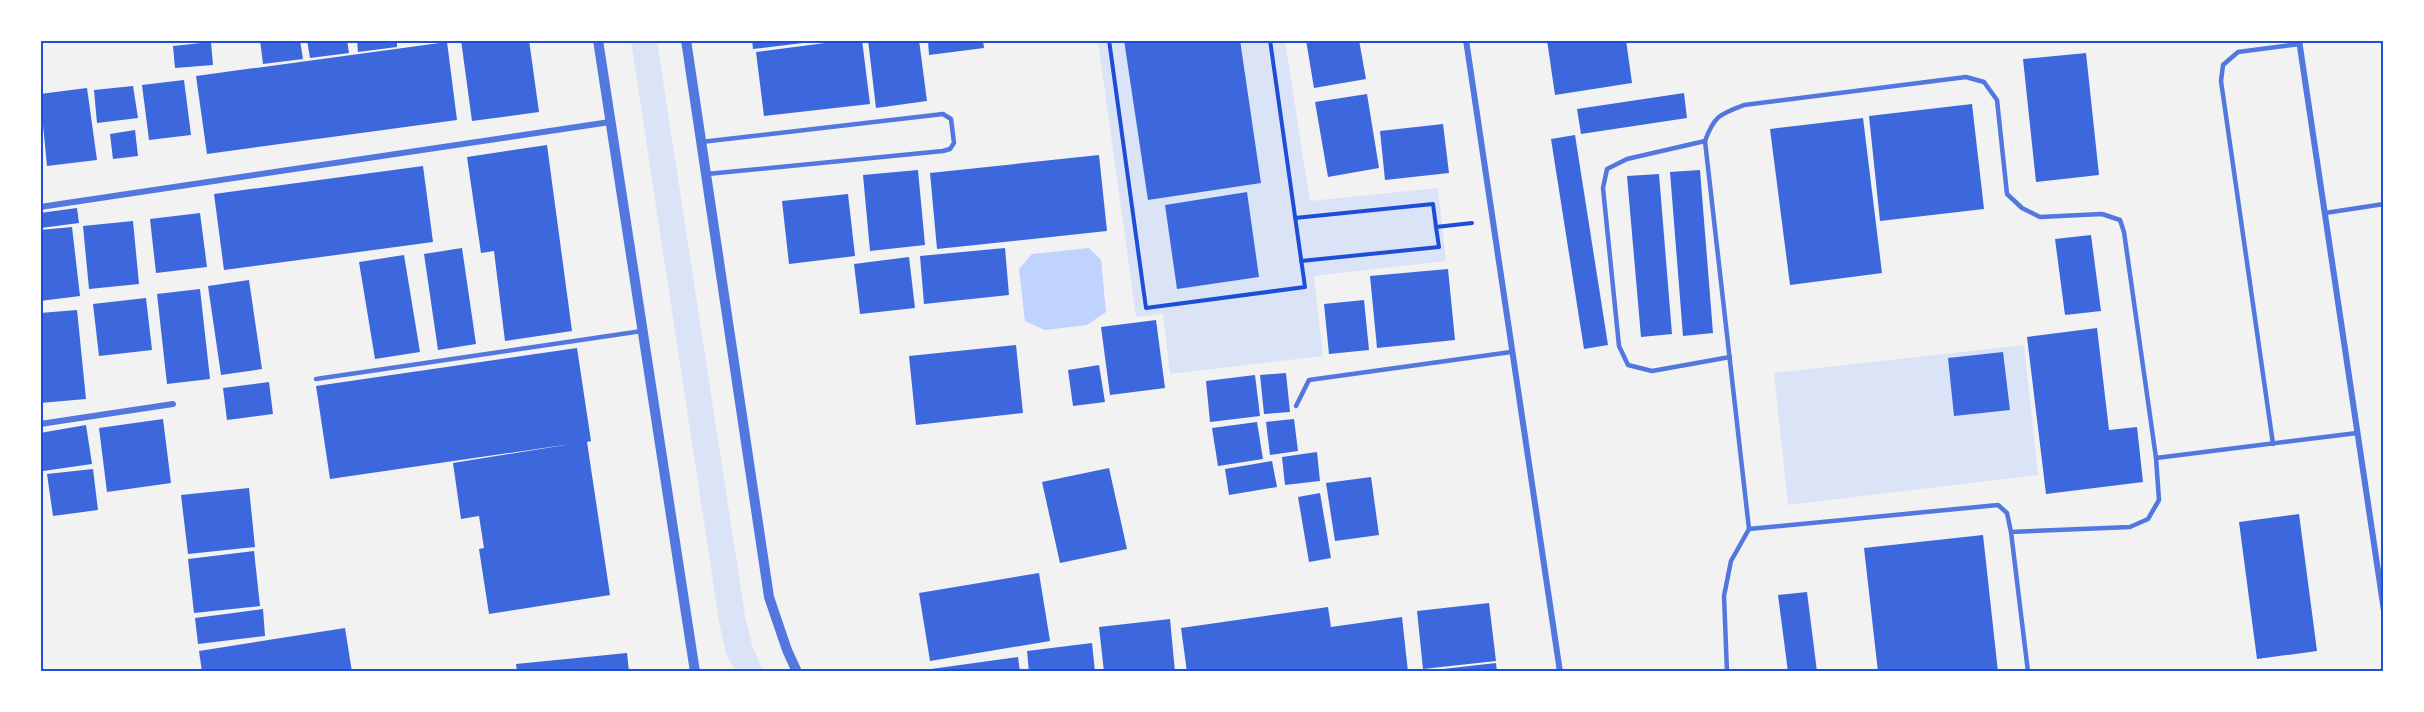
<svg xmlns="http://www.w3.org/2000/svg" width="2424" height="712" font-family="Cabin,sans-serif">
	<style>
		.green { fill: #dbe4f7 }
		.water { fill: #bfd3fe }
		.building { fill: #3d67dc }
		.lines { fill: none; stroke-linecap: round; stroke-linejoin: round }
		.path { stroke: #1d4ed8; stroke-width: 4 }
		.service { stroke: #5277de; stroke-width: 4.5 }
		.minor { stroke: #5277de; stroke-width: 6 }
		.tertiary { stroke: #5277de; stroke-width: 10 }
		.neatline { fill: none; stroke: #1d4ed8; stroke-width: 2 }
	</style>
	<rect width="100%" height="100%" fill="#f2f2f2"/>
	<g class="green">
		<polygon points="631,41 657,41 745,616 752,645 763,671 735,671 726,654 719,621"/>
		<polygon points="1098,41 1285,41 1310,201 1438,188 1446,261 1314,276 1323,356 1170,374 1163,314 1136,317"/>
		<polygon points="2024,345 2038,475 1788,505 1774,373"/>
	</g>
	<polygon class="water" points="1089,248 1101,260 1106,312 1087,325 1045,330 1025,321 1019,269 1032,254"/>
	<g class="building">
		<polygon points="260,40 300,40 303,59 263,64"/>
		<polygon points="307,40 347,40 349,53 310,58"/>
		<polygon points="357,40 397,40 397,47 358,52"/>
		<polygon points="461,40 529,40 539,112 472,121"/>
		<polygon points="752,40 811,40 811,42 753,49"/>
		<polygon points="848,40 862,40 870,104 764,116 756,52"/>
		<polygon points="868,40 919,40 927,101 876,108"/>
		<polygon points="928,40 983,40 984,48 929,55"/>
		<polygon points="1124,40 1240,40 1261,183 1148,200"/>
		<polygon points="1306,40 1359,40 1366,79 1314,88"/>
		<polygon points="1547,40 1626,40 1632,83 1555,95"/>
		<polygon points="211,42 213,65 175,68 173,46"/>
		<polygon points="447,42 457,120 207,154 196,76"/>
		<polygon points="2086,53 2099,175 2036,182 2023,59"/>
		<polygon points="184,80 191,135 149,140 142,85"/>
		<polygon points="133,86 138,118 97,123 94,90"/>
		<polygon points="87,88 97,160 47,166 40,94"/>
		<polygon points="1684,93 1687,118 1581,134 1577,109"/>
		<polygon points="1367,94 1379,168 1328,177 1315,102"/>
		<polygon points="1972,104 1984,209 1880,221 1869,116"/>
		<polygon points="1863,118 1882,273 1790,285 1770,129"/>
		<polygon points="1443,124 1449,173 1385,180 1380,131"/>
		<polygon points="135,130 138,156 113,159 110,134"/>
		<polygon points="1575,135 1608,345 1584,349 1551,139"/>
		<polygon points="547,145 572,331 505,341 494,251 481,253 467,157"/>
		<polygon points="1099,155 1107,231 937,249 930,173"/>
		<polygon points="423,166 433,242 224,270 214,194"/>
		<polygon points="918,170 925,245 870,251 863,175"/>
		<polygon points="1700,170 1713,333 1683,336 1670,172"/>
		<polygon points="1659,174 1672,334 1641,337 1627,176"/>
		<polygon points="1247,192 1259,277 1177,289 1165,205"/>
		<polygon points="848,194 855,256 789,264 782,201"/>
		<polygon points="77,208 79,223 41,228 40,213"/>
		<polygon points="200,213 207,267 156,273 150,219"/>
		<polygon points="133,221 139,284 89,289 83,226"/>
		<polygon points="72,227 80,296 40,301 40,230"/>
		<polygon points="2091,235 2101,311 2065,315 2055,239"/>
		<polygon points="462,248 476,344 438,350 424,254"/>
		<polygon points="1005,248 1009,295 924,304 920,256"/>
		<polygon points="404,255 420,352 375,359 359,262"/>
		<polygon points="909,257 915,308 860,314 854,264"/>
		<polygon points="1448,269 1455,340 1377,348 1370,276"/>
		<polygon points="249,280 262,369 221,375 208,286"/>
		<polygon points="200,289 210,379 167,384 157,294"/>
		<polygon points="146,298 152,350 99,356 93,304"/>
		<polygon points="1364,300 1369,350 1329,354 1324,304"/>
		<polygon points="77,310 86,399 40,403 40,313"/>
		<polygon points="1156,320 1165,388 1110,395 1101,327"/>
		<polygon points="2097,328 2109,430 2137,427 2143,482 2046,494 2027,337"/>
		<polygon points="1016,345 1023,413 916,425 909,356"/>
		<polygon points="577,348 591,441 587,442 610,595 489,614 479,549 484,548 479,516 461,519 453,463 571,444 330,479 316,386"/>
		<polygon points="2003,352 2010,410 1954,416 1948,358"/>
		<polygon points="1099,365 1105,402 1073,406 1068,370"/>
		<polygon points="1286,373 1290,412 1264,414 1260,375"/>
		<polygon points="1255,375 1260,416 1210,422 1206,381"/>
		<polygon points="269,382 273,414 227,420 223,388"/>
		<polygon points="163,419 171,483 107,492 99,428"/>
		<polygon points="1294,419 1298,451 1270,455 1266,422"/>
		<polygon points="1257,422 1263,459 1218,466 1212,428"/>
		<polygon points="86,425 92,464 43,471 40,433"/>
		<polygon points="1317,452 1320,481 1285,485 1282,457"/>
		<polygon points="1272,461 1277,487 1229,495 1225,469"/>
		<polygon points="1109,468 1127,549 1060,563 1042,482"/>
		<polygon points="93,469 98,510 53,516 47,474"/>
		<polygon points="1371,477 1379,535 1335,541 1326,483"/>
		<polygon points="249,488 255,547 188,554 181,495"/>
		<polygon points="1320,493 1331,558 1309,562 1298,497"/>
		<polygon points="2299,514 2317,651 2257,659 2239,522"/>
		<polygon points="1983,535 1998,672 1878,672 1864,548"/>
		<polygon points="254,551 260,606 194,613 188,559"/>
		<polygon points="1039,573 1050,641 930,661 919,593"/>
		<polygon points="1807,592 1817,672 1788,672 1778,595"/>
		<polygon points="1489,603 1496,661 1423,669 1417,611"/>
		<polygon points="1328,607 1331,627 1402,617 1408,672 1187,672 1181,628"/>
		<polygon points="263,609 265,636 198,644 195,618"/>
		<polygon points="1170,619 1175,672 1104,672 1099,627"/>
		<polygon points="345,628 352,672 202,672 199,651"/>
		<polygon points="1092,643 1095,672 1029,672 1027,651"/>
		<polygon points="627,653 629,672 517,672 516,664"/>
		<polygon points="1018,657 1020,672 931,672 931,669"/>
		<polygon points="1496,663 1497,672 1434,672 1434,670"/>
	</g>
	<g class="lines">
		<g class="path">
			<polyline points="1109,40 1146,308 1305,287 1270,40"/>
			<polyline points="1295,218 1433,204 1436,227"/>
			<polyline points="1301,261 1439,247 1436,227 1472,223"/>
		</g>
		<g class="service">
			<polyline points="1705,141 1627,159 1607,169 1603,188 1619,346 1628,365 1652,371 1730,357"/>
			<polyline points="701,142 943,114 951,119 954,143 950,149 943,151 707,174"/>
			<polyline points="2325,213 2384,204"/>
			<polyline points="316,379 642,331"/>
			<polyline points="1296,406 1309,380 1511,352"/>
			<polyline points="2273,444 2221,81 2223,65 2238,52 2300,44"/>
			<polyline points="2156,458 2357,433"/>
			<path d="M2011 532 2130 527 2148 519 2159 500 2156 458 2124 232 2120 220 2102 214 2040 217 2022 208 2007 194 1997 100 1984 82 1966 77 1744 105C1720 114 1714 116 1705 141L1749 529 1998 505 2007 513 2011 532 2028 672"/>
			<polyline points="1727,672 1724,596 1731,561 1749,529"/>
		</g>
		<g class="minor">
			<polyline points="1466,40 1560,672"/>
			<polyline points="2299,40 2384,611"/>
			<polyline points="40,207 610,122"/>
			<polyline points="40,424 173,404"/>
		</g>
		<g class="tertiary">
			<polyline points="598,40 695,672"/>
			<polyline points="686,40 769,597 787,650 797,672"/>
		</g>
	</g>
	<rect width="2424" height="712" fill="none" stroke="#ffffff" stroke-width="84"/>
	<rect x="42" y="42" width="2340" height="628" class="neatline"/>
</svg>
